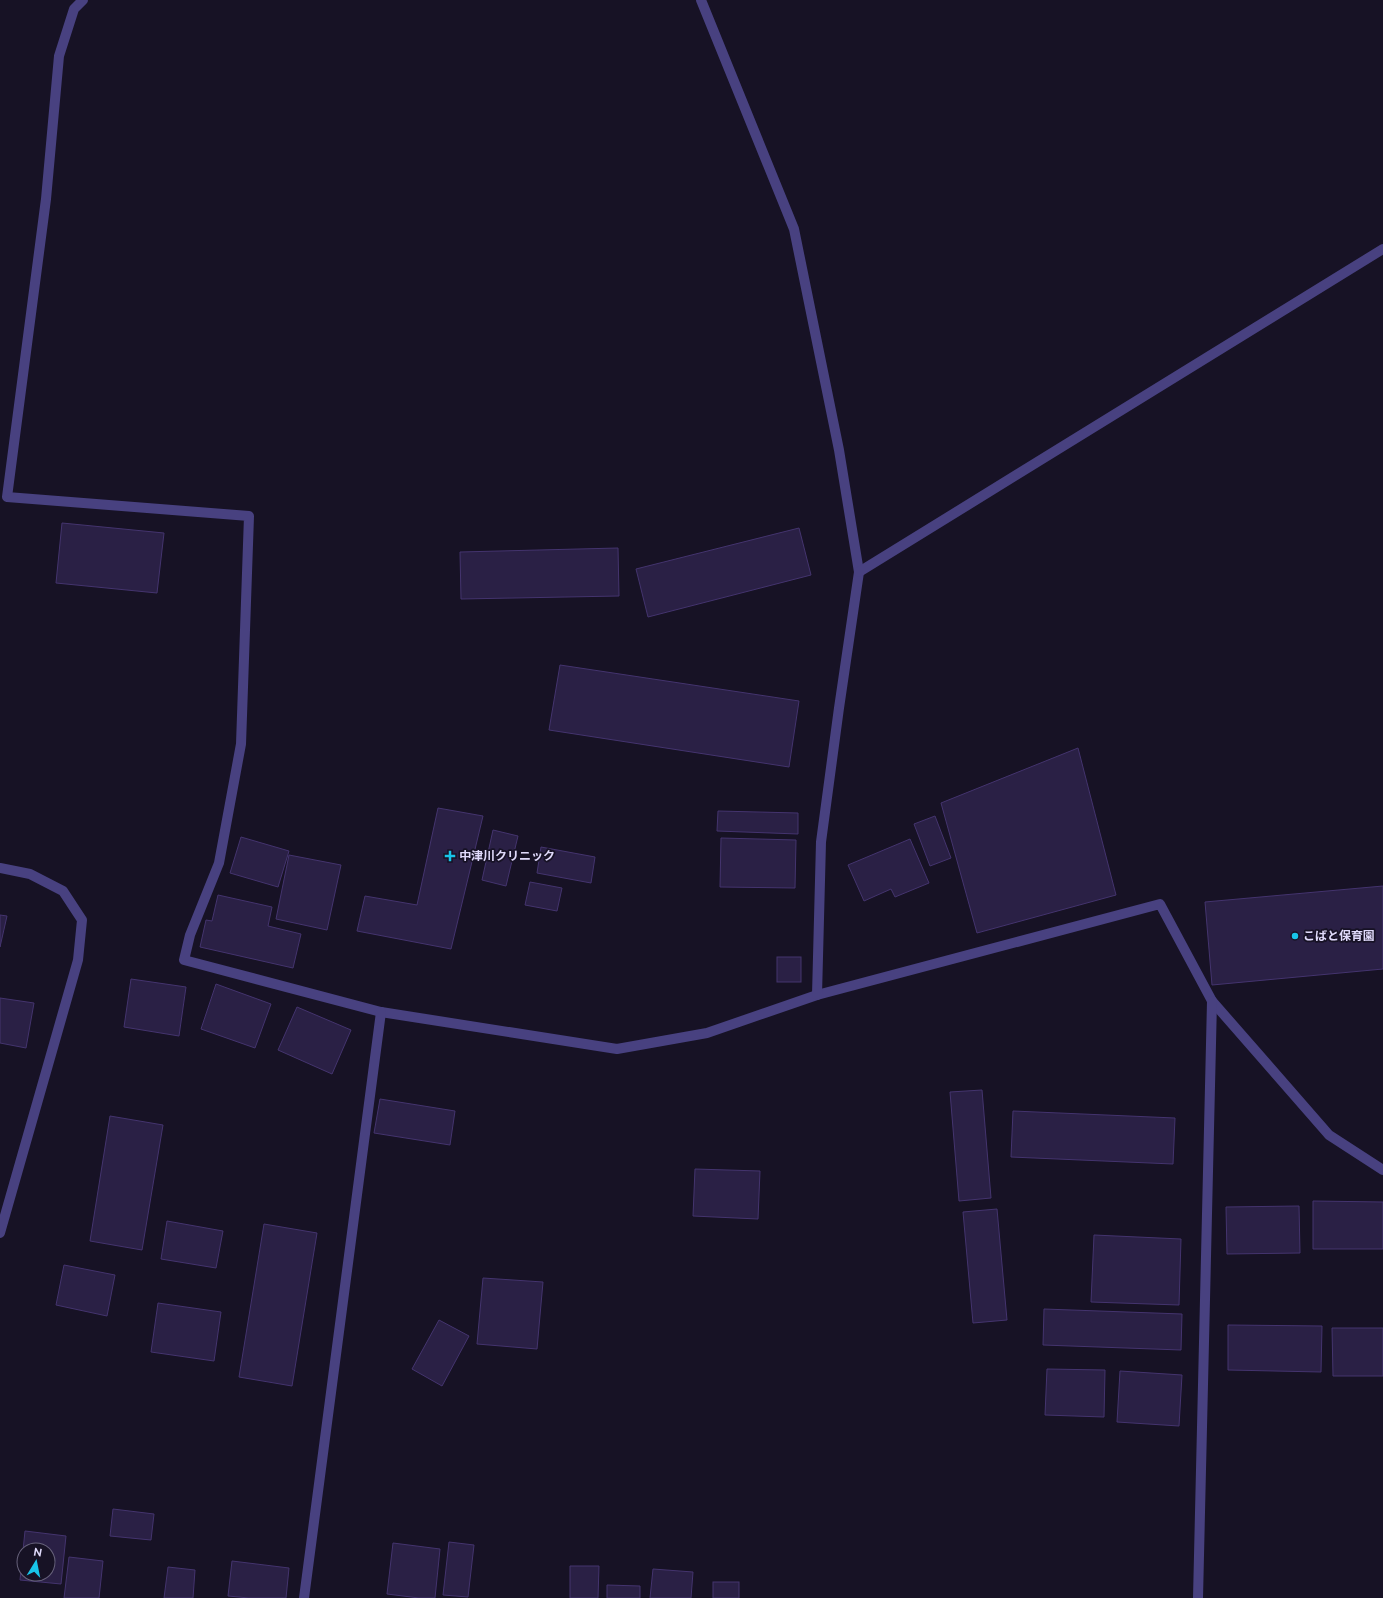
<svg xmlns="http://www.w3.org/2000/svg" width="1383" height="1598" font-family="Raleway,'Noto Sans JP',sans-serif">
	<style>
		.building { fill: #2a2045; stroke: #44346e; fill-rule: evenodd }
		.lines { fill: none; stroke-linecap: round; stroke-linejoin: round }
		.minor { stroke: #484180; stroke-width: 10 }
		.poi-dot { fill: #18c4e9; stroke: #171225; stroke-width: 1.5 }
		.labels { text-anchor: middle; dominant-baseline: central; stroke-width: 3.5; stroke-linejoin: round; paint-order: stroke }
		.poi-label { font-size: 12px; font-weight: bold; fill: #e0dafb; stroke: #171225; text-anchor: start }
	</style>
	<rect width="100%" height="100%" fill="#171225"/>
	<g class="building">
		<polygon points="62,523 164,533 157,593 56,583"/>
		<polygon points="799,528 811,575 648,617 636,569"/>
		<polygon points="618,548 619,596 461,599 460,552"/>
		<polygon points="560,665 799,701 789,767 549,730"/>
		<polygon points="1078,748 1116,895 977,933 941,803"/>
		<polygon points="438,808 483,816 451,949 357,931 365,896 417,905"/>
		<polygon points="718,811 798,813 798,834 717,831"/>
		<polygon points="935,816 951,858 930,866 914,824"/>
		<polygon points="493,830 518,836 506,886 482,880"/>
		<polygon points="241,837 289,851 278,887 230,873"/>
		<polygon points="721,838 796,840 795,888 720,887"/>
		<polygon points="910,839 929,883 895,897 891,889 864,901 848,865"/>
		<polygon points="541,847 595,857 591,883 537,873"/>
		<polygon points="289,855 341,865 327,930 276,919"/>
		<polygon points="530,882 562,888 557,911 525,905"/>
		<polygon points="1383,886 1383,969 1212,985 1205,902"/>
		<polygon points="218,895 272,907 268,926 301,934 293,968 200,947 206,920 212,921"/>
		<polygon points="0,915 7,916 0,947"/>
		<rect x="777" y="957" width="24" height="25"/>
		<polygon points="131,979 186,987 179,1036 124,1027"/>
		<polygon points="216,984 271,1004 255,1048 201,1029"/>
		<polygon points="0,998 34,1003 26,1048 0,1043"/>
		<polygon points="297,1007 351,1030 332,1074 278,1050"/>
		<polygon points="982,1090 991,1198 959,1201 950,1092"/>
		<polygon points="380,1099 455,1111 450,1145 374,1133"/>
		<polygon points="1013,1111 1175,1118 1173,1164 1011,1157"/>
		<polygon points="110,1116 163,1125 142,1250 90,1241"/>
		<polygon points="695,1169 760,1171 758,1219 693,1216"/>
		<polygon points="1313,1201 1383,1202 1383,1249 1313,1249"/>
		<polygon points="1299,1206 1300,1253 1227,1254 1226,1207"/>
		<polygon points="997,1209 1007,1320 973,1323 963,1212"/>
		<polygon points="167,1221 223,1231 216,1268 161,1259"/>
		<polygon points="264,1224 317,1233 292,1386 239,1377"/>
		<polygon points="1094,1235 1181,1239 1179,1305 1091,1302"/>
		<polygon points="64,1265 115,1275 107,1316 56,1305"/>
		<polygon points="483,1278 543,1282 537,1349 477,1344"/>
		<polygon points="158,1303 221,1312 214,1361 151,1352"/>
		<polygon points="1044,1309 1182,1314 1181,1350 1043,1345"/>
		<polygon points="439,1320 469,1336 442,1386 412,1369"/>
		<polygon points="1228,1325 1322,1326 1321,1372 1228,1370"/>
		<polygon points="1332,1328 1383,1328 1383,1376 1333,1376"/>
		<polygon points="1047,1369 1105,1370 1104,1417 1045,1415"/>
		<polygon points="1120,1371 1182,1375 1179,1426 1117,1422"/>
		<polygon points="113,1509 154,1514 151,1540 110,1536"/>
		<path d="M25 1531 66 1536 61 1584 20 1580ZM24 1550H48V1574H24Z"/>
		<polygon points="449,1542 474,1545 468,1597 443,1595"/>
		<polygon points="393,1543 440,1549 435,1598 419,1598 387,1594"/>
		<polygon points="69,1557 103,1561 99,1598 64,1598"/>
		<polygon points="232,1561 289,1568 286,1598 249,1598 228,1596"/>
		<polygon points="570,1566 599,1566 598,1598 570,1598"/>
		<polygon points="168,1567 195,1570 193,1598 164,1598"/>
		<polygon points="653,1569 693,1572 691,1598 650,1598"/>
		<rect x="713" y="1582" width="26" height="16"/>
		<polygon points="607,1585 640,1586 640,1598 607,1598"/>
	</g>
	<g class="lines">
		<g class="minor">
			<polyline points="83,0 74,9 59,56 46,199 7,497 249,516 241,744 219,863 190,935 184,960 381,1012 617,1049 707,1033 817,995 1160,904 1212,1001 1329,1135 1383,1170"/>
			<polyline points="701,0 794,229 839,450 859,572 839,708 821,842 817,995"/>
			<polyline points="859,572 1383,249"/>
			<polyline points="0,868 30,874 63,891 82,920 78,960 0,1233"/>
			<polyline points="304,1598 381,1012"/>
			<polyline points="1198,1598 1212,1001"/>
		</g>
	</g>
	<g class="poi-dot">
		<path d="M448 850h4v4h4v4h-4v4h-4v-4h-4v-4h4z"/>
		<circle cx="1295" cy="936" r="4"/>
	</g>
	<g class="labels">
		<g class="poi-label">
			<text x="459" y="856">中津川クリニック</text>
			<text x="1303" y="936">こばと保育園</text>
		</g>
	</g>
	<g transform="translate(36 1562) rotate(10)"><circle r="19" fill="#171225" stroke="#67627b"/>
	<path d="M0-3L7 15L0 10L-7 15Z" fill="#18c4e9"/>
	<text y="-6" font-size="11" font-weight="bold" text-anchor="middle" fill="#e0dafb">N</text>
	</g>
</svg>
